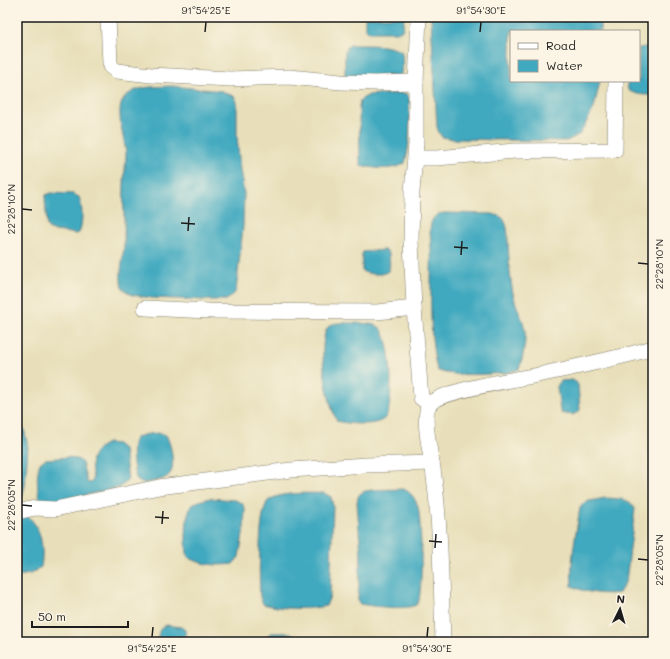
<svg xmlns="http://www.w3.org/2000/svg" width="670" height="659" font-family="Mali,sans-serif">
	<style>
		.water { fill: #40a9bf; stroke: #2e626e }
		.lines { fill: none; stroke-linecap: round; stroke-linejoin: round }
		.minor-casing { stroke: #827e6b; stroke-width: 16 }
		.minor { stroke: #fff; stroke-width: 15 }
		.ticks { fill: none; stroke: #1c1c1c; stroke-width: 1.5 }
		.neatline { fill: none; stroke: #1c1c1c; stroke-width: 1.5 }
		.ticks-label { font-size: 10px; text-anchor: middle; fill: #1c1c1c }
	</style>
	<rect width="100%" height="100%" fill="#fcf5e5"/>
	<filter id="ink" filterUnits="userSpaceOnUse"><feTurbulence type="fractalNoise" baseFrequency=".025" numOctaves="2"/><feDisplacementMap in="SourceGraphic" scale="8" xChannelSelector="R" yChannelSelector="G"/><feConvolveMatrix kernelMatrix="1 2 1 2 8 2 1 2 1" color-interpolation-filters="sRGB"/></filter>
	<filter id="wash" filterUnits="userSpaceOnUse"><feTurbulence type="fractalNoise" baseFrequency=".012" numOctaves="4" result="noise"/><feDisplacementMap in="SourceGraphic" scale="16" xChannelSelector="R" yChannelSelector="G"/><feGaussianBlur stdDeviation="0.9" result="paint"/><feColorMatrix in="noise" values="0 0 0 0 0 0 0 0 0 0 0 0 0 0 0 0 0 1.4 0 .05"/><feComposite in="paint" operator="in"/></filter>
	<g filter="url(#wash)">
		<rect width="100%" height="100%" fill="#e8dfba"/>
		<g class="water">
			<polygon points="365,17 404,17 403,29 397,32 369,32 365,27"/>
			<polygon points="431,17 600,17 600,31 511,31 511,81 600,81 594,108 580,134 567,141 453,139 442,137 439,133 437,127"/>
			<path d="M351 45C366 45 387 44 401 51 404 58 402 66 401 74L397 76H345V52L347 47Z"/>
			<path d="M653 46V95C644 95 635 95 628 90L627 81H639V48Z"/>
			<path d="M172 86 222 91 235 97 237 102V136L240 170 244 193 243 227 236 291 231 297 226 300H205L152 298 132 295 122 288C119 273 123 260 124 246 125 225 123 205 124 185 124 174 126 164 126 154 125 139 115 113 123 100 133 85 156 87 172 86Z"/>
			<path d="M402 93 407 94 409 98C410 120 411 142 405 163 395 171 373 169 361 165L360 162 359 107 360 100 369 95Z"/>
			<path d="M50 193 73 194 79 197C83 207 83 223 79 233L76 234 50 230 47 226 45 198 46 195Z"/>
			<path d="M445 213 493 214C498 216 503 216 505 222 508 228 508 236 508 243 509 261 510 280 514 298 517 309 523 318 525 330 526 340 523 360 519 369 515 370 511 372 506 373 493 374 447 377 437 370 426 324 434 276 430 230 431 219 434 214 445 213Z"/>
			<path d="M384 250 388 252 389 254C389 259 391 267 388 271 384 276 367 274 362 271V254L363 252Z"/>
			<path d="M342 323C352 323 371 322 379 327 392 334 395 408 385 418 376 427 348 424 337 421 328 405 316 343 328 327 332 323 337 323 342 323Z"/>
			<path d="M572 380 576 382 578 385 580 410C576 416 568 415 561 413L560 410 557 387 559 383 561 381Z"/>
			<polygon points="17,420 24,429 28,447 25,486 21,500 17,503"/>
			<path d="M158 433 166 435C171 444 177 469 168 476 163 480 156 481 150 482 146 483 142 484 138 481 133 476 130 445 135 439 140 434 151 434 158 433Z"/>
			<path d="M108 443 117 444 124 450 128 480 120 487 61 501 46 503 40 499C37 486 36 475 40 463L45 459 70 457 79 460 82 463 87 482 90 483 93 480C90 461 89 452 108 443Z"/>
			<path d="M403 489C411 492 415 498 418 507 421 518 424 598 417 604 410 611 370 606 360 604L358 602V597L361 555 357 502C358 498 358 495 361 493 368 488 393 490 403 489Z"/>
			<path d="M324 493 331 497 333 506 330 596 326 606C306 610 282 609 263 604L260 597C259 581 258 508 269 500 284 491 307 494 324 493Z"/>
			<path d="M210 498 235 500 242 503 245 509 244 529 239 557 233 564C217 566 201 565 188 557 185 548 185 515 191 507 195 501 203 500 210 498Z"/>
			<path d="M605 498C617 499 629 497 635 509L626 581 619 593C605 595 585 593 572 586 570 560 576 533 580 508L585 502Z"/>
			<path d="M25 515C42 524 44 550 41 567L30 574 17 576V518Z"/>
			<path d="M167 625 181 627 185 630 186 642H158C158 634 158 628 167 625Z"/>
			<polygon points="272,633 290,633 294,635 295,642 266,642 267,636"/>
		</g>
	</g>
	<g filter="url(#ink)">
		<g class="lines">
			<g class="minor-casing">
				<g id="minor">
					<polyline points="108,17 110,63 112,68 117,71 151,75 230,79 289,77 341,82 375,83 416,82"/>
					<polyline points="419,17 416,82 416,144 412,192 411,241 414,308 421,398 429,404"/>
					<polyline points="415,158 437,158 515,151 615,150 616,81"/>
					<polyline points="145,308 209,311 377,312 414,308"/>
					<polyline points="17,512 35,508 55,509 159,487 291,470 366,465 432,463"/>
					<path d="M443 642C441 584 441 526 433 469 431 456 421 414 430 404 440 391 518 379 538 375 576 367 615 359 653 348"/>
				</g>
			</g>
			<use href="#minor" class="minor"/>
		</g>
	</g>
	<path class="ticks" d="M205 32 206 22M480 32 481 22M22 209 32 210M181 223 195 224M188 231 189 217M454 247 468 248M461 255 462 241M638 263 648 264M22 505 32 506M155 517 169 518M162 524 163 511M429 541 442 542M435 548 436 534M638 559 648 560M152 637 153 627M427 637 428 627"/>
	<rect width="670" height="659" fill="none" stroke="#fcf5e5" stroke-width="44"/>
	<rect x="510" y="30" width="130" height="52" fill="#fcf5e5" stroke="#a29e95"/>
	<rect x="518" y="43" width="20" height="6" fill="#ffffff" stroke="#a29e95"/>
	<text x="546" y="50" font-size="12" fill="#1c1c1c">Road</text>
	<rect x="518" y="60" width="20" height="12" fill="#40a9bf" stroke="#a29e95"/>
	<text x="546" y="70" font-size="12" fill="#1c1c1c">Water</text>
	<g transform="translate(620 609) rotate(5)" stroke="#fcf5e5" stroke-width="3" paint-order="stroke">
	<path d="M0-3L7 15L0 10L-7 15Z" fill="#1c1c1c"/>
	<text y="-6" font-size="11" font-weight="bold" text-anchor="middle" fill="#1c1c1c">N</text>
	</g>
	<path d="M32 621v6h96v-6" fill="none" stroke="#1c1c1c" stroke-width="2"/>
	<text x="38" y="621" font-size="12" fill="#1c1c1c" stroke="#fcf5e5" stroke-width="3" paint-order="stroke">50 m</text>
	<rect x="22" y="22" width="626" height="615" class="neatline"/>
	<g class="ticks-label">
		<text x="206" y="14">91°54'25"E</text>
		<text x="481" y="14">91°54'30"E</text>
		<text transform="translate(11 209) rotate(-90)" y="4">22°28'10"N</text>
		<text transform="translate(659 264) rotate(-90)" y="4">22°28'10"N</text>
		<text transform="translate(11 505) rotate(-90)" y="4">22°28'05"N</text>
		<text transform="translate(659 560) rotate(-90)" y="4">22°28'05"N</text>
		<text x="152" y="652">91°54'25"E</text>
		<text x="427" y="652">91°54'30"E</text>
	</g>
</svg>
